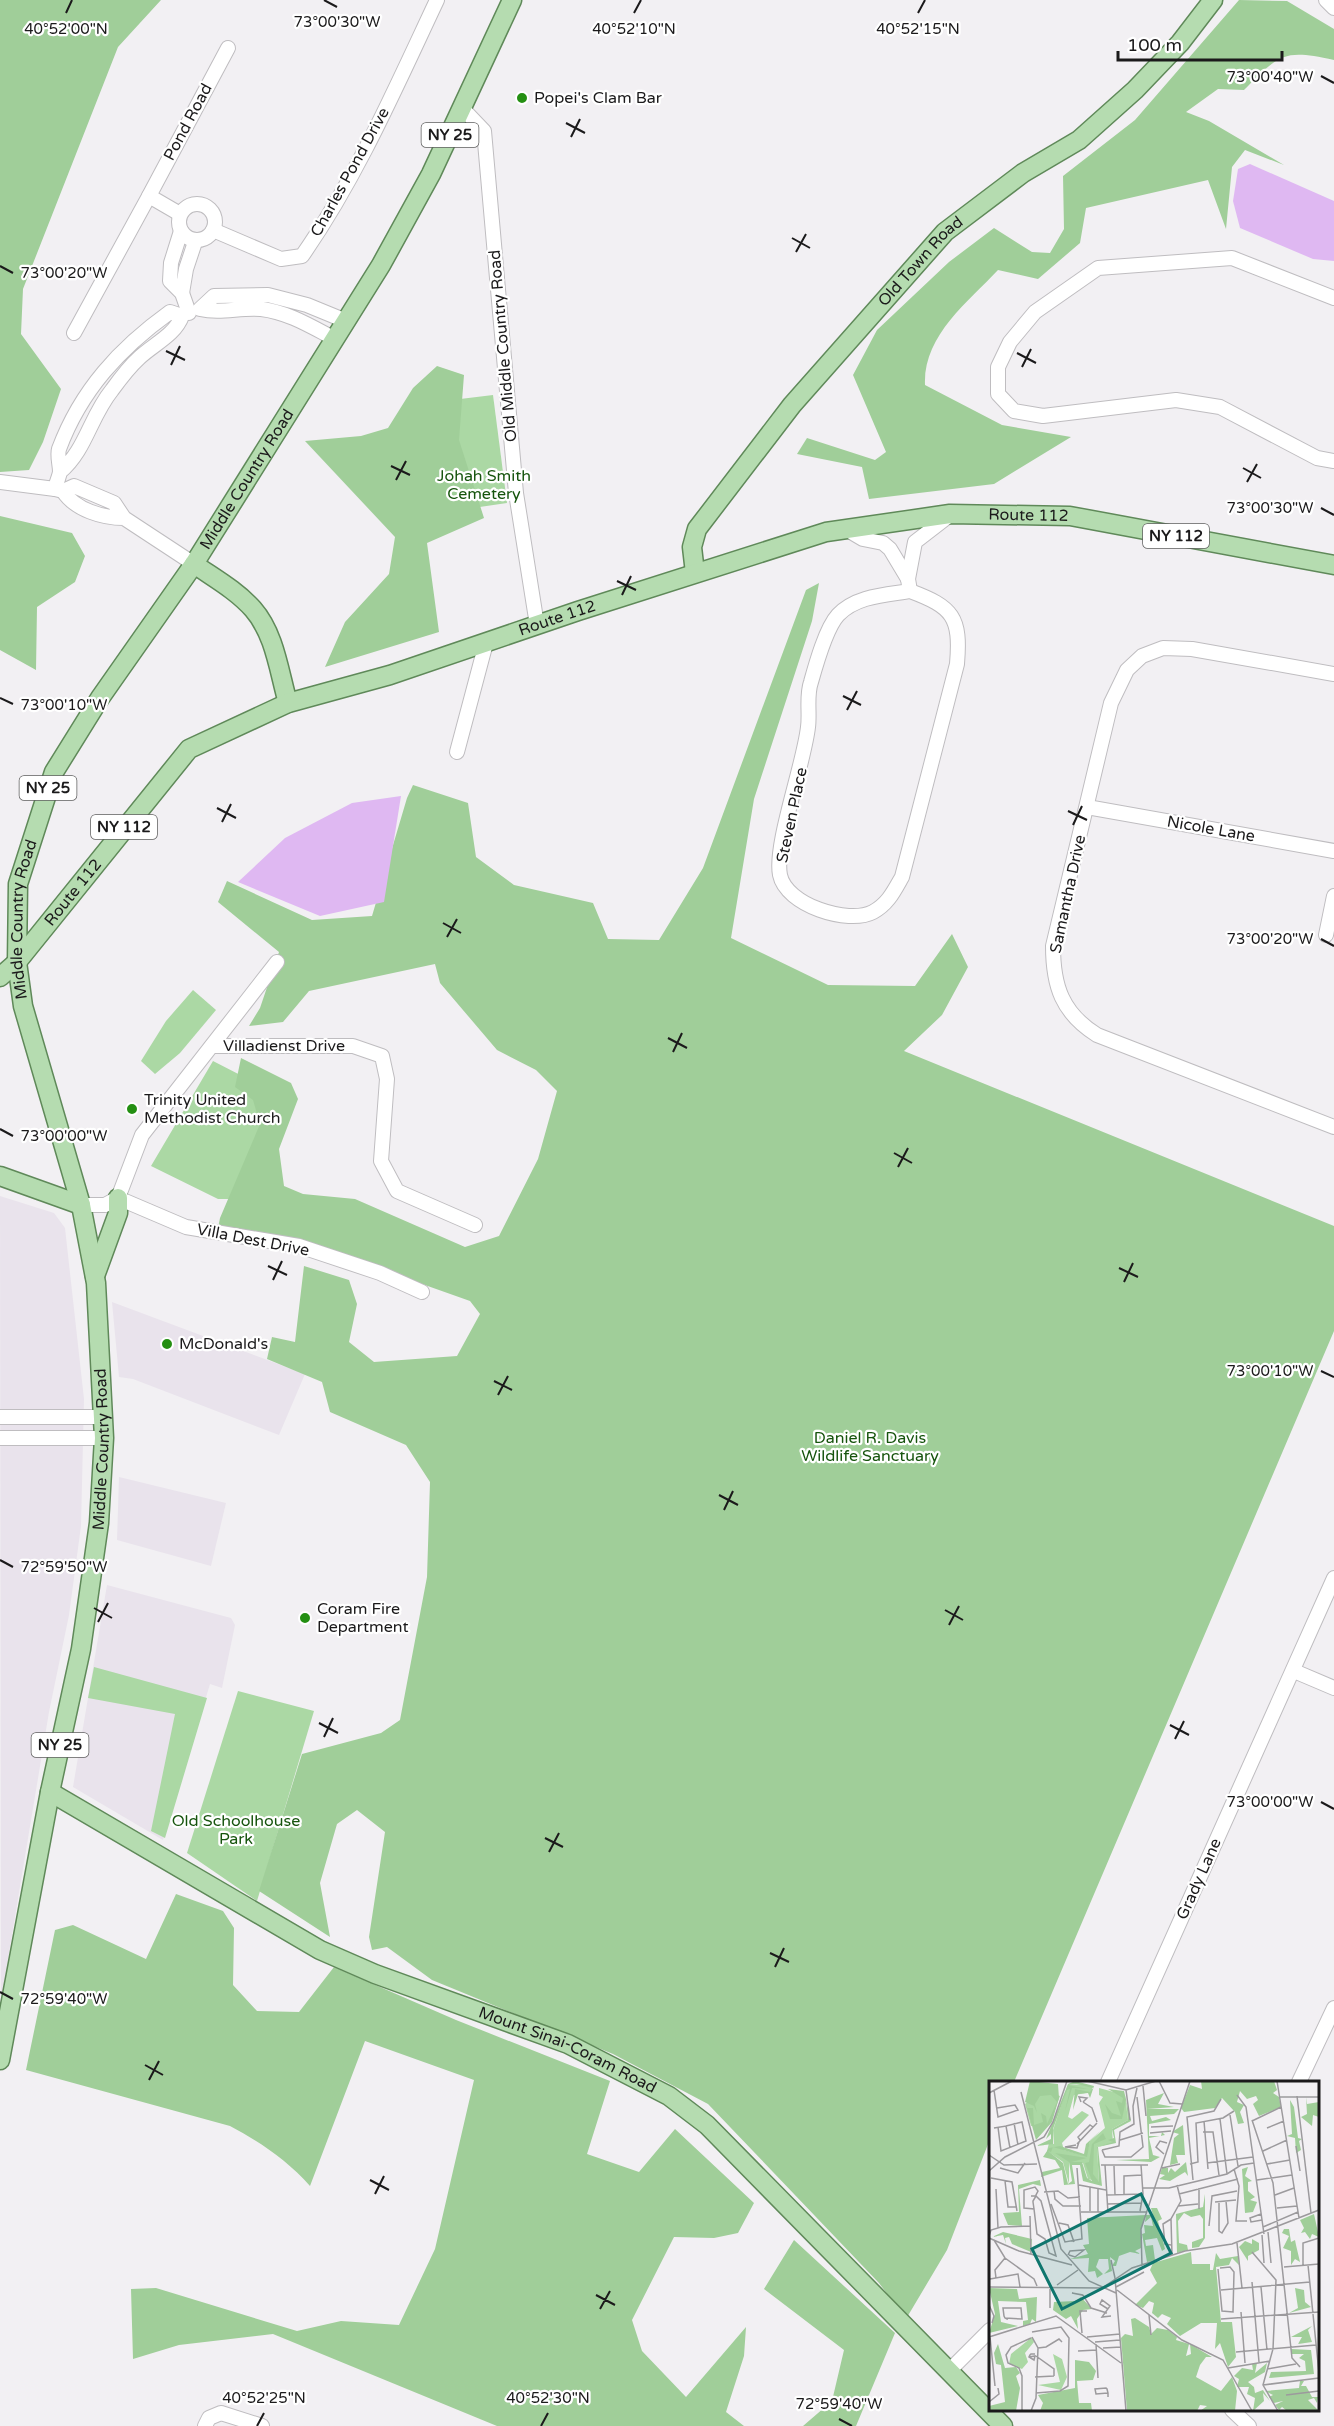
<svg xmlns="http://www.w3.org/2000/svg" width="1334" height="2426" font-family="'Varela Round',sans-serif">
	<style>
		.built { fill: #e9e3ec }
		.green { fill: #abd8a4 }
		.forest { fill: #a0ce99 }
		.water { fill: #dfb8f2 }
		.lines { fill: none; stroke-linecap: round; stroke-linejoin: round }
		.minor-casing { stroke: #bfbdc0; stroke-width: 16 }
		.major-casing { stroke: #5f8959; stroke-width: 21 }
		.minor { stroke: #fff; stroke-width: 14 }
		.major { stroke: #b5dcb0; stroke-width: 18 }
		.ticks { fill: none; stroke: #1b1a1b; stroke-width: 2 }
		.poi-dot { fill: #248f12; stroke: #fff; stroke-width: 2 }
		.labels { text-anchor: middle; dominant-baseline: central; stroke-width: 4.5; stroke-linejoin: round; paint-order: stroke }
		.shield { fill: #fff; stroke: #5f5f5f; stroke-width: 1.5 }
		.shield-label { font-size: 15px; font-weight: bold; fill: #1b1a1b }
		.poi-label { font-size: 16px; fill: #1b1a1b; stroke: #fff; text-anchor: start }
		.street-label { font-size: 16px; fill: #1b1a1b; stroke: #fff }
		.park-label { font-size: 16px; fill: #16540d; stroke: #fff }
		.inset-road { fill: none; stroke: #9c9a9d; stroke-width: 1.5 }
		.view { fill: #0f766e; fill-opacity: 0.15; stroke: #0f766e; stroke-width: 3 }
		.inset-edge { fill: none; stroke: #1b1a1b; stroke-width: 3 }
		.ticks-label { font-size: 15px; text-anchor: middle; fill: #1b1a1b; stroke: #fff; stroke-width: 4.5; stroke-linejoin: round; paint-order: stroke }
	</style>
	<rect width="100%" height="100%" fill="#f2f0f3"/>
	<g class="built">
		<polygon points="0,1196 54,1213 65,1228 84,1399 81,1526 69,1615 49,1712 1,2001"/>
		<polygon points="112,1302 305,1374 279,1435 133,1379 119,1377"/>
		<polygon points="119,1477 226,1503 211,1566 117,1540"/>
		<polygon points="107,1585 231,1618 235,1625 222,1688 210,1684 163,1840 73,1787"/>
	</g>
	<g class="green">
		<polygon points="493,395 507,503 466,509 452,400"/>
		<polygon points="193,990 216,1010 180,1053 155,1074 141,1061 166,1021"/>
		<polygon points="213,1061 250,1080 281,1091 236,1199 218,1199 151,1166"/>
		<polygon points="94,1667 207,1698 165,1838 151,1831 175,1714 88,1698"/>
		<polygon points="238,1691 314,1711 257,1901 187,1853"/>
	</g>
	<g class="forest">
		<polygon points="0,0 161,0 118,47 23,289 21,334 61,389 43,442 29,470 0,472"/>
		<path d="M1239 0 1287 1 1334 29V60C1283 49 1280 54 1244 90L1218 89 1186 112 1209 121 1284 165 1245 150 1232 167 1226 229 1208 180 1086 208 1080 243 1038 279 998 270C967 303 923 336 925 385L1002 425 1071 437 994 484 869 499 862 467 797 454 807 438 875 460 886 452 853 375 877 330 949 262 994 228 1032 252 1050 253 1064 229 1063 176 1135 120Z"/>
		<polygon points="437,366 464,375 459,440 484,518 427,543 439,632 325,667 345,622 389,574 395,537 305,441 361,436 388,428 413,388"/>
		<polygon points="0,516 72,533 85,556 75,582 37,607 36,670 0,650"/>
		<polygon points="819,583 812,621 754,799 731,938 828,985 915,986 952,934 968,967 942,1015 904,1051 1334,1226 1334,1331 1014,2082 990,2082 990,2139 947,2250 906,2319 879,2283 708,2104 613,2054 432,1980 387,1947 372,1950 369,1937 385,1832 357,1810 337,1824 320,1883 330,1937 259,1891 302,1754 381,1733 400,1720 427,1577 430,1482 406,1445 330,1412 322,1382 267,1359 272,1337 295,1342 304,1266 349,1280 357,1304 349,1342 374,1362 457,1356 480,1314 470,1301 298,1240 218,1228 220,1218 260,1124 253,1100 235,1087 241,1058 291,1083 298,1099 279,1149 284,1186 303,1194 355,1199 465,1247 499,1236 538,1159 557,1091 536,1070 497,1050 440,983 435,964 309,991 283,1022 249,1026 260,1008 279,952 218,902 227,881 312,920 372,916 407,798 413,785 468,803 476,857 514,885 593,903 608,939 659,940 703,868 806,590"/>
		<path d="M176 1894 223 1911 234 1928 233 1985 257 2011 299 2012 334 1967 456 2020 610 2081 587 2154 639 2172 675 2129 754 2203 738 2233 714 2238 674 2237 632 2320 642 2351 686 2397 746 2327 744 2356 726 2412 744 2426H497L273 2334 179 2345 133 2359 131 2289 156 2288 297 2331 341 2321 399 2325 435 2249 474 2080 365 2041 310 2186C287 2160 260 2142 230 2126L26 2070 55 1930 73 1925 146 1959Z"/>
		<polygon points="794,2240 895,2333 856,2426 803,2426 832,2401 844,2350 764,2289"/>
	</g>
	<g class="water">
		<polygon points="1250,164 1334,201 1334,261 1313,259 1240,228 1233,201 1238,169"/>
		<polygon points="401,796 384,902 320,916 238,882 285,838 352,803"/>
	</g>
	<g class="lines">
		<g class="minor-casing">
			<g id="minor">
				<polyline points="1326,0 1334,8"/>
				<polyline points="463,109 484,131 516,493 537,625"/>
				<circle cx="197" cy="222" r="18"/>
				<polyline points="180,214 149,196 228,48"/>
				<path d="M213 230 281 259 302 256C357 177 396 87 437 0"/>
				<polyline points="181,231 171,263 170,281 182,293 189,313"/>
				<polyline points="182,293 186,269 195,242"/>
				<polyline points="1334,298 1232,258 1098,268 1035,312 1010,342 998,367 998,394 1014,411 1043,416 1176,400 1220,407 1317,458 1334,461"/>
				<polyline points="74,333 149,196"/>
				<path d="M335 339C312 327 288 312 261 309 240 307 221 314 200 309L214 296 268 295 307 305 346 321"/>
				<path d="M60 472C86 450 90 417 112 390 120 379 129 367 139 358 154 344 175 335 182 316L170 312C120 348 81 390 59 449 57 456 60 464 60 472 59 477 56 484 55 489L63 491"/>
				<polyline points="0,482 55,489"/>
				<path d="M124 518C103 518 75 510 63 491L74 486 114 503 124 518 194 564"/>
				<polyline points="846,529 863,539 883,543 890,549 908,579"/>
				<path d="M910 591C953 607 961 617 957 664L902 877C894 891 888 904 873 912 848 925 786 905 780 875 774 845 804 764 808 727 810 713 806 696 811 682 816 664 826 628 838 615 856 596 885 595 910 591Z"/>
				<polyline points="910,591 908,579 915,542 950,515"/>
				<path d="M1334 674 1192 649 1163 648 1142 656 1127 670 1111 703 1053 946C1053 986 1062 1013 1097 1035L1334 1127"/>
				<polyline points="457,752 486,643"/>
				<polyline points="1087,807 1334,851"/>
				<polyline points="1326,935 1334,896"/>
				<polyline points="212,1046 353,1046 382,1056 387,1079 381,1161 397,1191 475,1225"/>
				<polyline points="118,1198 186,1227 299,1246 380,1273 422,1292"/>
				<polyline points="81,1205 105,1205 118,1198 142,1135 277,962"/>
				<polyline points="0,1417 103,1417"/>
				<polyline points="0,1438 104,1438"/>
				<polyline points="1294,1671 1334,1688"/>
				<polyline points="1108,2082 1334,1578"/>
				<polyline points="1299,2082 1334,2008"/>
				<polyline points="949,2371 990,2330"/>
				<polyline points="1232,2410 1249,2426"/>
				<polyline points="205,2426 209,2418 221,2413 262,2426"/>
			</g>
		</g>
		<g class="major-casing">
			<g id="major">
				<path d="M194 564C214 578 236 590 253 609 275 634 279 672 288 703"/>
				<path id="s1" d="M695 573 692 547 697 529 792 405 945 232 1023 173 1079 140 1135 90 1180 43 1213 0"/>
				<path id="s2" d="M0 977 17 962 189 749 288 703 390 675 578 611 826 532 950 514 1070 516 1334 565"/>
				<polyline points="0,1176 81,1205"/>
				<polyline points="95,1276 118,1213 118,1198"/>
				<path id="s3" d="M50 1792 320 1950 375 1974 568 2044 669 2096 707 2125 1003 2426"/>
				<path id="s4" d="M0 2060 50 1792 81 1649 99 1523 104 1438 96 1283 81 1205 23 1006 17 962 18 884 54 772 100 698 194 564 381 265 431 174 512 0"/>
			</g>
		</g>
		<use href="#minor" class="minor"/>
		<use href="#major" class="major"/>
	</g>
	<path class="ticks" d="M324 0 337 7M66 13 72 0M634 13 641 0M918 13 925 0M1321 76 1334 83M566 123 585 133M571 137 580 119M792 238 810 248M796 252 806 234M0 266 13 273M166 351 185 360M1017 353 1036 363M171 365 180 346M1022 367 1031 349M391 466 410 475M1243 468 1261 478M396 480 406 461M1247 482 1257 464M1321 508 1334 515M617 581 636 590M622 595 631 576M843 696 861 705M0 698 13 704M847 710 857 691M217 808 236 818M1068 811 1087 820M222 822 231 804M1073 825 1082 806M443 923 461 933M447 937 457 919M1321 939 1334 946M668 1038 687 1048M673 1052 682 1033M0 1129 13 1136M894 1153 912 1163M898 1167 908 1148M268 1266 287 1275M1119 1268 1138 1277M273 1280 282 1261M1124 1282 1133 1263M1321 1371 1334 1377M494 1381 512 1390M498 1395 508 1376M719 1495 738 1505M724 1510 733 1491M0 1560 13 1567M94 1608 112 1618M945 1610 963 1620M98 1622 108 1603M949 1625 959 1606M319 1723 338 1733M1170 1725 1189 1735M324 1737 333 1718M1175 1739 1184 1721M1321 1802 1334 1809M545 1838 563 1847M549 1852 559 1833M770 1953 789 1962M775 1967 784 1948M0 1992 13 1999M145 2065 163 2075M149 2080 159 2061M370 2180 389 2190M375 2194 384 2176M596 2295 615 2305M600 2309 610 2291M839 2419 852 2426M257 2426 264 2413M541 2426 548 2413"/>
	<g class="poi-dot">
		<circle cx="522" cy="98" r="6"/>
		<circle cx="132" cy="1109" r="6"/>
		<circle cx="167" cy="1344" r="6"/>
		<circle cx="305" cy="1618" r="6"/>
	</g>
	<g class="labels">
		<g class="shield">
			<rect x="421.5" y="123" width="57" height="24" rx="4.5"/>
			<rect x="1143" y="524" width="66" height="24" rx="4.5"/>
			<rect x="19.5" y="776" width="57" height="24" rx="4.5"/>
			<rect x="91" y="815" width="66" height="24" rx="4.5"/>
			<rect x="31.5" y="1733" width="57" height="24" rx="4.5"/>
		</g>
		<g class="shield-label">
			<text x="450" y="135">NY 25</text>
			<text x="1176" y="536">NY 112</text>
			<text x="48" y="788">NY 25</text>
			<text x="124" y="827">NY 112</text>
			<text x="60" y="1745">NY 25</text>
		</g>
		<g class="poi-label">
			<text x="534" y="98">Popei's Clam Bar</text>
			<text x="144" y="1100">Trinity United<tspan x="144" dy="18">Methodist Church</tspan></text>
			<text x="179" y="1344">McDonald's</text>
			<text x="317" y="1609">Coram Fire<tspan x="317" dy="18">Department</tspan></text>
		</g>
		<g class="street-label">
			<text transform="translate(188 122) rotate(-62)">Pond Road</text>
			<text transform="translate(350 172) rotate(-61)">Charles Pond Drive</text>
			<text stroke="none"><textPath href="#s1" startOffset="394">Old Town Road</textPath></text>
			<text transform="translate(503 346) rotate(-95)">Old Middle Country Road</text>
			<text stroke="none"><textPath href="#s4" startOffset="1664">Middle Country Road</textPath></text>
			<text stroke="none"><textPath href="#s2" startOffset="1174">Route 112</textPath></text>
			<text stroke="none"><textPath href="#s2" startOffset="688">Route 112</textPath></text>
			<text transform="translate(792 815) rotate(-78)">Steven Place</text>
			<text transform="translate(1211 829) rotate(10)">Nicole Lane</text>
			<text stroke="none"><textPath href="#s2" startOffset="112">Route 112</textPath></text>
			<text transform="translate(1068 894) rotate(-78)">Samantha Drive</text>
			<text stroke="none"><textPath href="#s4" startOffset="1161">Middle Country Road</textPath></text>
			<text x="284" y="1046">Villadienst Drive</text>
			<text transform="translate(253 1240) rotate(11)">Villa Dest Drive</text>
			<text stroke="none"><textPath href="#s4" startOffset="620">Middle Country Road</textPath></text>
			<text transform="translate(1199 1879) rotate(-66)">Grady Lane</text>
			<text stroke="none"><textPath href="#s3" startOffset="580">Mount Sinai-Coram Road</textPath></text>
		</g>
		<g class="park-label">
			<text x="484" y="476">Johah Smith<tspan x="484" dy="18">Cemetery</tspan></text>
			<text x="870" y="1438">Daniel R. Davis<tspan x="870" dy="18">Wildlife Sanctuary</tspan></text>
			<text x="236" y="1821">Old Schoolhouse<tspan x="236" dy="18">Park</tspan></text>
		</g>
	</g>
	<g transform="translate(989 2081)">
		<rect width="330" height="330" fill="#f2f0f3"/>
		<path d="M96 3 103 6V11L85 14 79 36 83 38 93 30 100 34 73 62 75 69 97 75 101 60 116 47 110 22 114 16 110 14V7L136 14 139 39 123 48 124 62 108 66 110 101 99 98 94 82 80 81V103L74 81 58 70 60 62 65 63 64 49 79 4ZM53 9 71 15 60 44 42 45 36 23ZM43 256 45 261 36 272 39 281 33 288 20 283 22 273ZM64 273 73 278 78 296 72 309 49 304 71 301Z" fill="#abd8a4"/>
		<path d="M41 0 69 3 70 17 63 41 47 59 38 27H44L45 44 54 41 52 32 57 35 58 43 68 21 62 14 51 15 46 23 48 32 45 25 36 21ZM86 0 105 5 101 17 99 12 89 13 84 29 86 8 101 11 104 7 88 3 79 4 99 8 83 7 76 30 81 8 78 9 64 48V63L47 65 62 58V53L57 58 79 3ZM212 0H285L288 9 284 12 290 16 292 26 270 35 264 23 269 19 267 15 258 18 251 10 248 21 255 24 251 31 255 42 249 43 246 31 233 17 226 27 195 31 192 27 201 4 213 8ZM119 8 135 10 142 40 125 49 127 62 109 66 113 105 94 100 91 84H83L86 103 75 104 73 89 52 96 53 91 71 87 66 79 54 76 60 67 71 65 95 73 97 63 111 50 101 60 98 76 64 66 62 71 59 70 74 82 79 103 83 100 80 81 66 72 98 77 82 81H93L98 97 103 100 96 82 100 81 103 63 114 52 117 58 105 63 104 93 110 101 108 66 124 61 119 59 125 57 123 48 139 39 137 19 133 38H121L116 23 123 32 132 35 127 20 133 22 134 17ZM175 12 169 23 185 26 158 28H190L185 33 161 35 163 40 177 36 182 39 160 43V55H172L173 51 176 54 160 57 164 74 171 76 162 81 127 79 160 78 157 19ZM317 16 318 23 330 21V36L324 34 323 45 312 36 318 33ZM301 19 305 26 309 57 313 58 310 60 312 69 307 72 306 57 298 55 303 53ZM194 44 196 74H187L189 82 181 84 185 57 190 53 183 51ZM197 81 199 95 196 91 181 100 170 98 176 94 171 93 173 87H179V92L182 87 186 91ZM259 86 256 95 263 100 259 101V110L266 116 261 119 268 121 264 131 256 132 253 88ZM51 99 52 105 44 103 30 108 33 145 19 144 14 132 30 131 29 104ZM216 113V157L210 166 203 167V161L214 157V138L211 134 202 136 195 132 189 140 190 162 198 164 199 169 188 172 187 133 214 126ZM162 127H168L173 138 169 140 176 168 173 170 168 157 156 159 157 165 164 164 166 179 158 181 153 153 156 152 155 144 164 145 162 136 156 141 157 134H164ZM325 133 330 156 323 153 321 158 316 151 312 152 315 147 311 139ZM157 134 152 148V167L146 170 152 173 141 171 130 175 127 185H123L126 180 121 176 123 190 115 193 120 188 119 178H110L107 186 114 193 108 197 106 190 99 191 100 177 81 178 99 173 94 164 100 163 98 137ZM295 148H300L302 161 306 159 307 164 311 181 306 178 302 184V170L294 167 300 155 293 152ZM14 151 43 158 42 171 23 163 20 156 16 157 17 163 14 154 3 156ZM263 158 270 162V169L259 175V180L250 166 256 160 263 163ZM202 171 203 183H221V189H224L227 172 231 178 249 175 250 184 243 177 240 184 227 186 232 241H243L247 276 239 286 231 262 226 268 228 242H212L191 255 178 243 182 237 173 233 169 237 163 232 165 222 160 220 154 227 146 224 168 202 161 189 164 182ZM0 207 28 208 30 218 48 216 47 241 43 238 41 243 34 245V240L39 239 37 221 9 220 12 241 29 245 0 252 6 233ZM306 207 315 209 316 221 322 226 300 232 309 227ZM92 216 103 228 94 229 88 238 89 248 82 235 77 238 64 229 65 221 86 220ZM146 237 160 246 162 253 168 247 179 249 188 256 187 259 200 263 197 275 202 273 201 263 223 276H217L211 284 207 296 232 310 243 296 248 310 246 330H211L218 325 211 324 208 330H138L132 257 136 253 144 255 142 238ZM323 245 319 249 323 261 309 263 313 256H302ZM9 263 16 287 27 286 31 292 27 295 31 307 27 330H0V325L16 321 12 284 7 283 5 272ZM302 268 322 269 325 293 280 297 282 291 317 290 316 280 310 277 315 273H303ZM86 279 100 281 107 290 104 299 88 300 90 322H102L103 330H51L54 322 49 314 86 307ZM268 282 266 292 278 282 276 291 259 301 265 306 266 312 274 309 281 320 274 312 275 320 264 330 266 317 258 313 260 306H248L250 298 245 295 253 287 264 289 263 283ZM311 300H315L312 305H317L323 316H329L328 322 325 317 319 319 330 330H298L293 326 290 329 286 324 294 320 285 322 280 316 284 314 276 310 310 307Z" fill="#a0ce99"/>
		<path class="inset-road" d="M98 0 137 9 167 0M170 0 181 22 193 23M288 0 310 137M154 5 157 35M5 9 9 36 29 29 26 24 8 27M137 9 141 39M32 11 72 168 100 200 127 212M0 12 23 0M248 14 257 26 275 153M308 15 322 132M291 16H330M92 21 90 16 98 17 94 21M94 21 103 27 108 41M241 34 249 85M231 38 238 93M263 39 284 102 303 277 311 286M215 40 219 88M263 40 292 26M25 42 29 64M0 45V66M9 46 12 70 37 60 33 41 17 45M162 46 184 45M5 47 17 45 21 67M278 47 295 40M214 51H224L230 94M161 52 182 50M91 59 89 56 101 44 104 46M131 59 154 52M88 63 108 42M87 64 76 66 88 67 90 61M307 65 311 90M113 69 116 76H142L154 66 148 16M113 69 130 65 131 51 145 43 144 25 148 7M274 70 298 59M175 73 167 66 171 60 178 62M0 74 15 84 48 83M218 82 264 76M201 83 209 81 207 42 234 37 245 30M278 83 301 79M112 84H159M116 84 119 132M125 85 126 114M11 87 29 92 36 82M173 87 191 83M245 88 250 105 247 140H258M0 90 16 76 55 56 64 41 78 0M2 97 23 101 28 130M204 99 198 36 225 30 232 18M268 99 303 94M16 100 19 126H27M90 104 117 109M101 106V130M154 107H180L238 93 252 84 265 82M210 107V128M7 108 9 147M65 110 66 118 74 125H92M55 111 69 110 79 117 91 116M135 113V95L153 94M190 113 249 98M117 114 154 113M286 114 305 107M42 115H47L52 120 67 175 60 172 56 158 48 153 45 128 35 127V109L46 106 49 110 47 114V115L44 120V121L45 128M226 121 247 119M230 122V150L233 152 239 142 237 120M62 123 76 161 93 158 88 87M118 123 152 122M189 125 209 123M288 127 308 125M151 130 154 113 152 84M92 131H158M109 131V108M272 133 261 137 262 141 273 139M41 135 42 173M182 138 174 143 176 163 182 164M70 142 79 144 85 161M220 145 223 115 248 110M274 146 309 131M279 151 282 182M273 154 275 182M0 155 2 149 12 146 42 145M0 157 30 170 83 184M5 159 16 177 45 198 48 205M248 162 253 207M263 171 287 199 284 268 274 304 289 330M79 174 81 170 95 169 86 176 80 174M183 174 182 138 192 120 188 104M122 179 126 197M314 184V162L330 157M319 184 330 292M153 185 152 148 201 0M295 186 330 183M229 188 233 230 244 231 245 191 241 186 231 187M7 197 6 189 16 177M126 197 137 330M1 198 29 193 31 206M263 201 270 281M68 204 89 189M0 206 113 207 143 187 196 170 243 163 330 129M127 206 155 191M272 206 278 269M128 209 193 259 234 279 263 330M232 209 321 201M93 214 83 212 94 214M94 214 102 227 118 232M0 224 5 235 3 242M61 227V208M119 228 111 223 113 219 121 225 113 236 122 235M252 231 256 282M160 234 162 254M16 237 33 238 32 227H14L15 235 16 237 18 238H19M232 238 330 231M43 251 72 246 80 257 79 305 71 310 47 312M93 252 91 230H98M0 256 67 235 132 282M1 256 6 305M98 256 131 253M106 261 131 259M107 263 109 297M49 267 57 266 70 258 73 261M114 267 132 266M89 270 108 269M247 271 327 264M47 275 65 288V295M40 276 46 275 45 279 40 276 41 274 42 273H46M239 287 281 280M278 288 307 283M46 296 65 295M274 304 330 297M119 312 107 313 106 308 117 307 118 308 119 312V316M297 314 330 310M0 321 10 313 9 307M33 330V295L30 287 19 282 17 274 22 266 42 257M42 330 47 317 49 267 43 256"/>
		<path class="view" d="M152 113 182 172 73 228 43 168Z"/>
		<rect width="330" height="330" class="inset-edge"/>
	</g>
	<g class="ticks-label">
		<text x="337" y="27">73°00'30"W</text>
		<text x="66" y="34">40°52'00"N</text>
		<text x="634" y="34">40°52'10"N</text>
		<text x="918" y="34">40°52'15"N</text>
		<text x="1270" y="82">73°00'40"W</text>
		<text x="64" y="278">73°00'20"W</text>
		<text x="1270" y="513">73°00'30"W</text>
		<text x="64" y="710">73°00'10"W</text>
		<text x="1270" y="944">73°00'20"W</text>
		<text x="64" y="1141">73°00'00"W</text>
		<text x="1270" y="1376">73°00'10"W</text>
		<text x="64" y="1572">72°59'50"W</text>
		<text x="1270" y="1807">73°00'00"W</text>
		<text x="64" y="2004">72°59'40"W</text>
		<text x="264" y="2403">40°52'25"N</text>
		<text x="548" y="2403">40°52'30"N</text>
		<text x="839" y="2409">72°59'40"W</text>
	</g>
	<path d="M1118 51v9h164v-9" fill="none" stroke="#1b1a1b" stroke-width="3"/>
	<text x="1127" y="51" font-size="18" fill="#1b1a1b" stroke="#ffffff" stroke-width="4.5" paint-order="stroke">100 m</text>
</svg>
